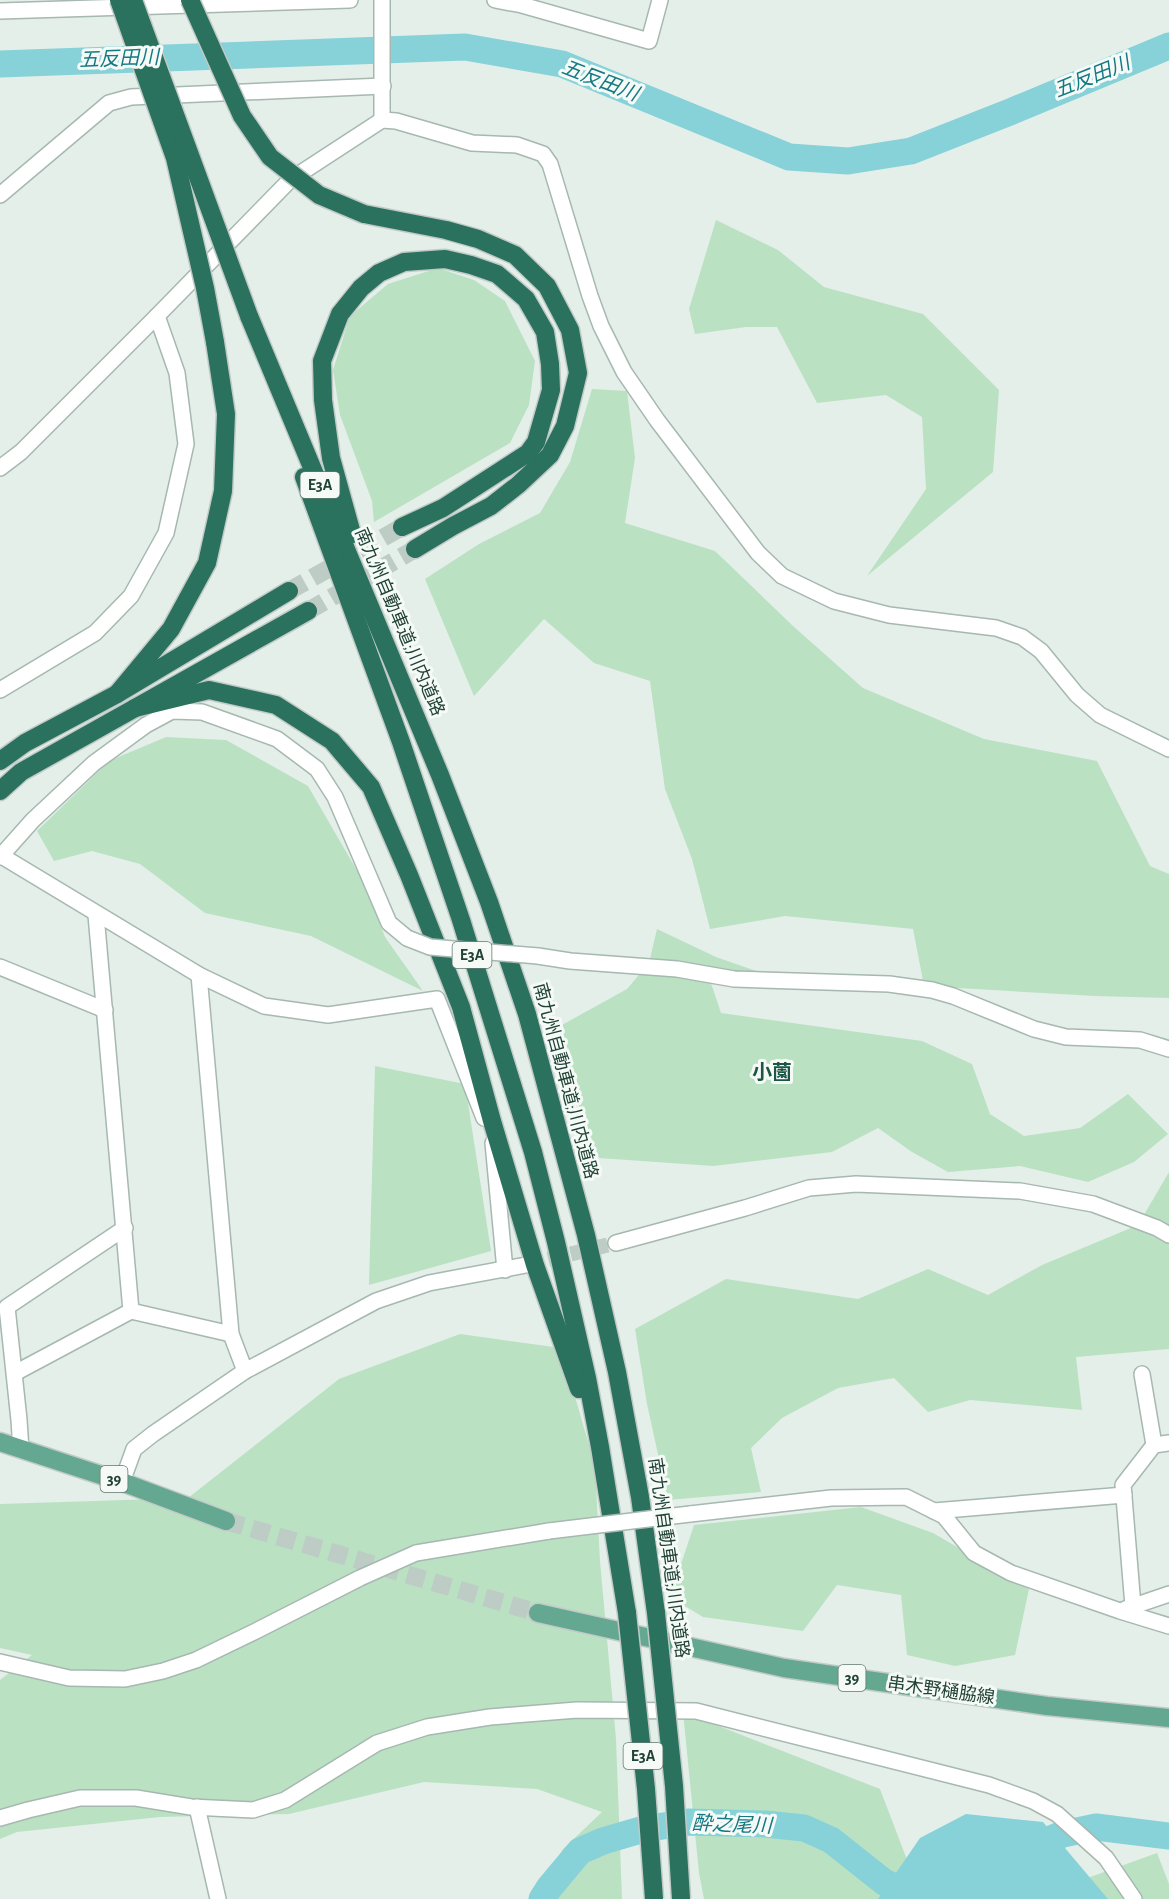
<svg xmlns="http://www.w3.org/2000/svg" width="1169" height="1899" font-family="'Alegreya Sans','Noto Sans JP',sans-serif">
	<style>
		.green { fill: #bbe1c3 }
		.water { fill: #87d1d8 }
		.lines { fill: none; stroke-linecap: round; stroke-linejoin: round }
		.river { stroke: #87d1d8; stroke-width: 27 }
		.minor-tunnel { stroke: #bdccc5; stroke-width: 15; stroke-dasharray: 15 8; stroke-linecap: butt }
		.major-tunnel { stroke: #bdccc5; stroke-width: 18; stroke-dasharray: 18 9; stroke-linecap: butt }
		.highway-tunnel { stroke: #bdccc5; stroke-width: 18; stroke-dasharray: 18 9; stroke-linecap: butt }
		.minor-casing { stroke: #a6b8b0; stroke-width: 18 }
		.major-casing { stroke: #c1cac7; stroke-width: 21 }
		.highway-casing { stroke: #c1cac7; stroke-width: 21 }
		.minor { stroke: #fff; stroke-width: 15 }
		.major { stroke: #64a892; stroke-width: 18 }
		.highway { stroke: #2a715e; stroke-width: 18 }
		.minor-bridge-casing { stroke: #a6b8b0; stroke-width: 18; stroke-linecap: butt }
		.highway-bridge-casing { stroke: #c1cac7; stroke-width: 21; stroke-linecap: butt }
		.minor-bridge { stroke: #fff; stroke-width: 15 }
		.highway-bridge { stroke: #2a715e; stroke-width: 18 }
		.labels { text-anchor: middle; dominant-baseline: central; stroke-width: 6; stroke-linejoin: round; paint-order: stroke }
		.shield { fill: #f5faf7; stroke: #617971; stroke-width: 1.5 }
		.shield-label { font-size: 16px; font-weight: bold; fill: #214237 }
		.street-label { font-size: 18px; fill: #214237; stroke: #f5faf7 }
		.water-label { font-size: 20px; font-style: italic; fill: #157984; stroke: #f5faf7 }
		.neighbourhood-label { font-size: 20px; font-weight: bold; fill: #1b5744; stroke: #f5faf7 }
	</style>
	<rect width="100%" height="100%" fill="#e4efe9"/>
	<g class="green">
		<polygon points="716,220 778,250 824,287 923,314 999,390 993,472 867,576 926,489 922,417 886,395 817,403 777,327 746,327 695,334 689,309"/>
		<polygon points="438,268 474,280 505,301 535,361 529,405 510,443 374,522 372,501 340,415 333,370 350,316 388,284"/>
		<polygon points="592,389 627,391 635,458 625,523 715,551 793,626 863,688 984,739 1097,761 1150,866 1169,874 1169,998 1095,996 924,986 913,929 785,916 710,929 692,859 665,789 650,681 594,663 544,619 474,696 425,579 479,544 540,513 570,462"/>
		<polygon points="166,737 226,740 308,786 363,881 385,937 423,991 311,936 205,913 140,864 92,851 54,861 37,831 109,761"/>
		<polygon points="657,929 716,957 790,983 711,983 721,1013 922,1041 972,1064 990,1114 1024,1136 1080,1128 1128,1094 1168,1134 1134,1162 1088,1182 1020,1166 948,1172 912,1152 878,1128 832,1152 713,1166 599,1158 551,1031 627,989 649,963"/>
		<polygon points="375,1066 465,1084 491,1251 369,1285"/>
		<polygon points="1169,1172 1169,1349 1076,1357 1082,1410 970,1400 928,1412 894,1378 838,1388 782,1418 751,1448 761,1492 668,1500 647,1404 635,1329 726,1279 858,1299 928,1269 988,1295 1042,1265 1138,1225"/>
		<polygon points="460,1334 561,1348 595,1466 600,1561 616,1739 622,1899 534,1899 563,1849 602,1812 537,1789 424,1782 289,1814 160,1817 17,1832 0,1839 0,1680 32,1655 0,1648 0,1504 188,1498 339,1379"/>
		<polygon points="861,1507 933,1533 1029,1589 1015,1655 955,1666 907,1655 901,1595 837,1585 803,1631 703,1617 670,1597 694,1525"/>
		<polygon points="683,1712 880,1789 922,1899 704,1899 699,1873"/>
		<polygon points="1157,1853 1169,1884 1169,1899 1097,1899 1079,1881"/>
	</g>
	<polygon class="water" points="966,1814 1043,1822 1108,1899 878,1899 920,1838"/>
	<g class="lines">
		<g class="river">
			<polyline points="0,64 465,47 562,64 789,157 848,161 911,151 1010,112 1169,46"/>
			<polyline points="542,1899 549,1888 580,1851 603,1841 644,1829 688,1822 765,1824 804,1828 831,1840 884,1882 905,1892 928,1899"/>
			<polyline points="974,1899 999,1887 1046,1841 1063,1834 1096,1827 1169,1836"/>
		</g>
		<polyline class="minor-tunnel" points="526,1265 616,1243"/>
		<polyline class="major-tunnel" points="226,1521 538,1613"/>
		<g class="highway-tunnel">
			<polyline points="289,591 402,527"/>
			<polyline points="308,611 415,549"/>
		</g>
		<g class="minor-casing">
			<g id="minor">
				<polyline points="382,0 382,120"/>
				<polyline points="495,0 522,5 649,41 660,0"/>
				<polyline points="0,11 350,0"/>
				<polyline points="0,195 109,103 131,97 383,86"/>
				<polyline points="0,468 21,452 157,316 290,180 382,120 396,121 472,143 517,145 543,154 550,164 590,296 601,326 624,372 657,420 758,553 782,576 834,601 889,615 996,628 1022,637 1041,651 1077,695 1100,715 1169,749"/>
				<polyline points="0,690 95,633 131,596 166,533 186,444 177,373 157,316"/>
				<polyline points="0,855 199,975 264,1006 328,1015 437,999 484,1118"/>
				<polyline points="0,857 33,820 94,763 146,725 172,711 202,712 277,739 317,769 335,797 389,923 407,938"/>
				<polyline points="96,915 131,1311"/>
				<polyline points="538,956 570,961 677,969 734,979 889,984 932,990 953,996 1034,1029 1066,1037 1140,1040 1169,1049"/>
				<polyline points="0,967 105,1010"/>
				<polyline points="199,975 231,1334 245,1371"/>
				<polyline points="493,1143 505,1270"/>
				<polyline points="616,1243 745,1208 809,1188 856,1184 1020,1191 1093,1204 1157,1228 1169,1235"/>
				<polyline points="15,1373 131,1311 231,1334"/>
				<polyline points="1142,1374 1154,1445"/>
				<polyline points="21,1450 19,1420 7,1307 125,1228"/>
				<polyline points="122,1482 134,1449 153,1434 245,1371 376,1301 429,1283 526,1265"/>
				<polyline points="934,1511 1124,1495"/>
				<polyline points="690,1514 831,1498 906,1497 944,1516 974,1553 1011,1573 1120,1611 1169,1626"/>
				<polyline points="1133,1606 1123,1485 1154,1445 1169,1443"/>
				<polyline points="1125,1609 1169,1594"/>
				<polyline points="0,1662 69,1678 125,1679 163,1671 196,1660 256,1631 360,1578 416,1553 549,1531"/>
				<polyline points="197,1807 218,1899"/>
				<polyline points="0,1818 28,1810 80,1798 136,1798 191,1807 253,1810 285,1800 377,1743 427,1727 490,1717 577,1710 696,1711 989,1785 1033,1801 1057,1814 1106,1858 1134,1899"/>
			</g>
		</g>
		<g class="major-casing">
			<g id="major">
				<polyline points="0,1442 122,1482 226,1521"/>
				<polyline points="538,1613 784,1668 1047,1706 1169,1718"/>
			</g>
		</g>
		<g class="highway-casing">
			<g id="highway">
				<polyline points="364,214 446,230 478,239 515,255 547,286 570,330 578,373 565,426 550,455 518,485 491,506 453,526 415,549"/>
				<polyline points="249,316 440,775 489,902 527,1014 586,1235 617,1372 640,1497 656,1613"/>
				<polyline points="304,477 401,742 461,920 533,1152 556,1242 587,1378 600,1447 627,1613"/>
				<polyline points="352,534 331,458 323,400 322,361 340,314 361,288 379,273 404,262 445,259 471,265 497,274 526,299 545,332 550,364 551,390 536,442 528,453 443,508 402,527"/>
				<polyline points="117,694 171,629 207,563 223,491 226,414 215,342"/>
				<polyline points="135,708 209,690 276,705 332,741 371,787 409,875 461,1007 492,1121 535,1265 579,1389"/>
				<polyline points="0,761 25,743 117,694 289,591"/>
				<polyline points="0,791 21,772 308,611"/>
			</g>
		</g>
		<use href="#minor" class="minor"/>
		<use href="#major" class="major"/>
		<use href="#highway" class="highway"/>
		<g class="minor-bridge-casing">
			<g id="minor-bridge">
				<polyline points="407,938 430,947 538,956"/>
				<polyline points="549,1531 690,1514"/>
			</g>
		</g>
		<g class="highway-bridge-casing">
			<g id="highway-bridge">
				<polyline points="119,0 175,158 205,288 215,342"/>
				<polyline points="133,0 249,316"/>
				<polyline points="190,0 242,116 270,157 319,195 364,214"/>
				<polyline points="627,1613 646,1789 654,1899"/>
				<polyline points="656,1613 674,1786 681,1899"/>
			</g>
		</g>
		<use href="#minor-bridge" class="minor-bridge"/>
		<use href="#highway-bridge" class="highway-bridge"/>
	</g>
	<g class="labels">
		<g class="shield">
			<rect x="300.5" y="472" width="39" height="26" rx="4.5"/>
			<rect x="452.5" y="942" width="39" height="26" rx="4.5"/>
			<rect x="100.5" y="1466" width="27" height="26" rx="4.5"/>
			<rect x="838.5" y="1665" width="27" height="26" rx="4.5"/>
			<rect x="623.5" y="1743" width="39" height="26" rx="4.5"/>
		</g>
		<g class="shield-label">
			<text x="320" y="485">E3A</text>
			<text x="472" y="955">E3A</text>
			<text x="114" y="1479">39</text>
			<text x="852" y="1678">39</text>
			<text x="643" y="1756">E3A</text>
		</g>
		<g class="street-label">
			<text transform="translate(399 622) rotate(67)">南九州自動車道;川内道路</text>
			<text transform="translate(565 1081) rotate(75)">南九州自動車道;川内道路</text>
			<text transform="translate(668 1558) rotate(82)">南九州自動車道;川内道路</text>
			<text transform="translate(941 1691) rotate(8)">串木野樋脇線</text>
		</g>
		<g class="water-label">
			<text transform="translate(119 59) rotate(-2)">五反田川</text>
			<text transform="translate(1092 77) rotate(-22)">五反田川</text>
			<text transform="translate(600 81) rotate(21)">五反田川</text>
			<text transform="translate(732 1825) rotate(2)">酔之尾川</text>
		</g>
		<g class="neighbourhood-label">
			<text x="772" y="1073">小薗</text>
		</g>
	</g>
</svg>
